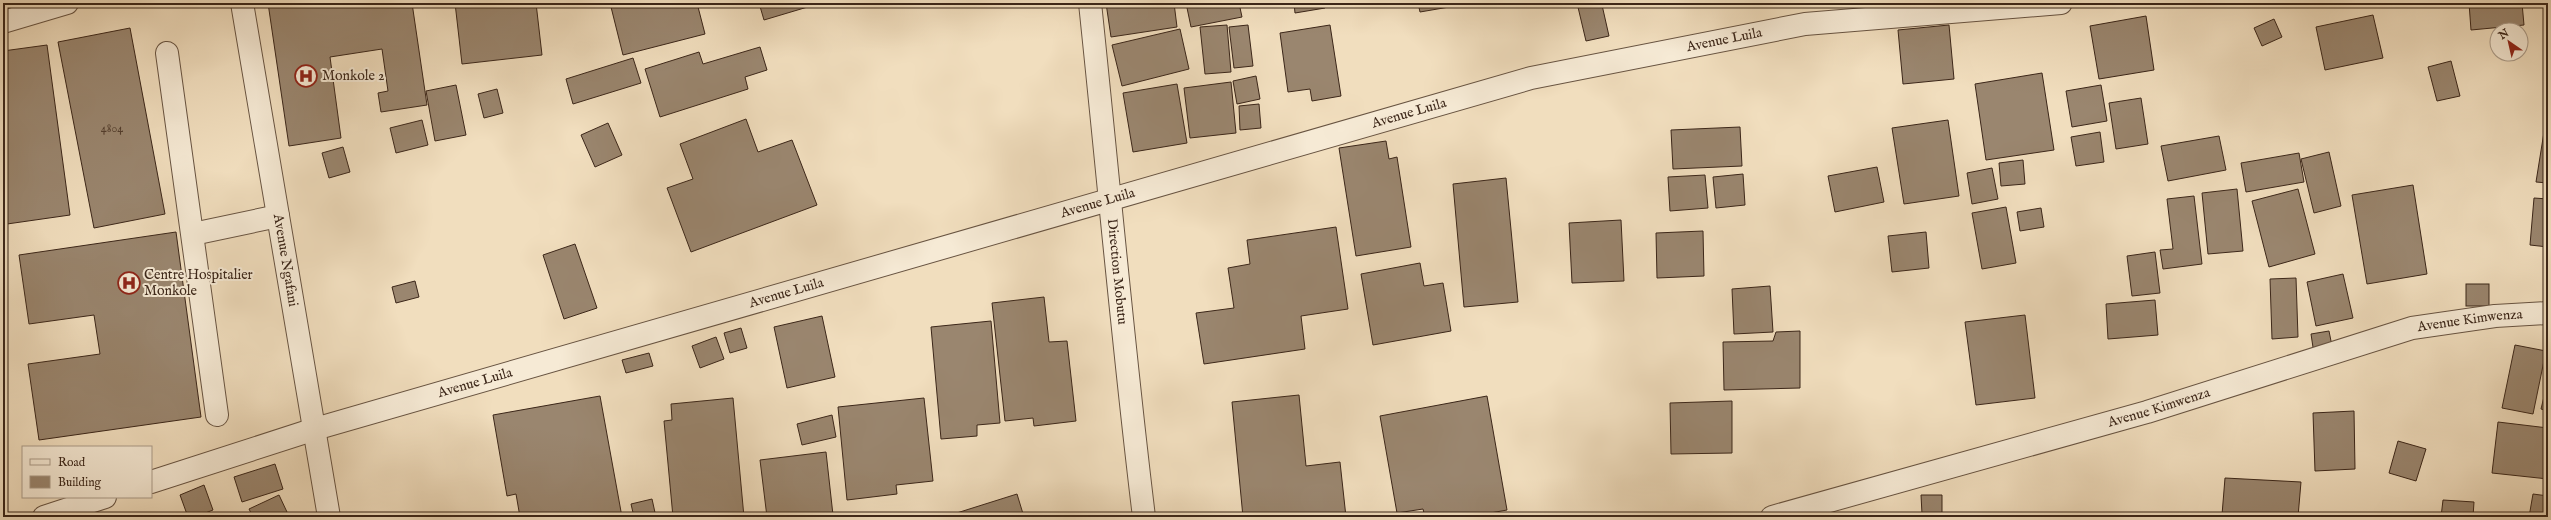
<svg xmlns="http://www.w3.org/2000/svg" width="2551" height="520" font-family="'IM FELL English',serif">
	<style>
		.building { fill: #9a866f; stroke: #3b2619 }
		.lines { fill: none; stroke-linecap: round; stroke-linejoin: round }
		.minor-casing { stroke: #685442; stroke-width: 24 }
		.minor { stroke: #f6ead5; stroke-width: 22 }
		.labels { text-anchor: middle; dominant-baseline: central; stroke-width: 4; stroke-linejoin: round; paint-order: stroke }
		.number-label { font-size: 12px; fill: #533e2e }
		.street-label { font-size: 14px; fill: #3b2619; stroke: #f6ead5 }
		.poi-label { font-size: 14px; fill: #3b2619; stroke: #f6ead5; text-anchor: start }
	</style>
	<rect width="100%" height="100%" fill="#f1debe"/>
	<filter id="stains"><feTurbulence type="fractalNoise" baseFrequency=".005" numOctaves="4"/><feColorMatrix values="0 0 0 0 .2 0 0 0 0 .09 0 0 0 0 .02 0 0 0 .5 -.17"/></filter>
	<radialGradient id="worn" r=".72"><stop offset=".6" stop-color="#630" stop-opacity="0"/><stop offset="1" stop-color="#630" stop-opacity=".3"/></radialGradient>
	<g class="building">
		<polygon points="268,3 412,3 427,105 381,112 378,93 388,91 382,49 330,57 341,138 289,146"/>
		<polygon points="455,3 536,3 542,55 462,64"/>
		<polygon points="610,3 697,3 705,34 623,55"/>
		<polygon points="759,3 821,3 764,20"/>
		<polygon points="1106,3 1174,3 1177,27 1111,37"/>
		<polygon points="1186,3 1239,3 1242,17 1191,27"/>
		<polygon points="1294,3 1324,3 1325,8 1295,13"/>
		<polygon points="1418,3 1454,3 1455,6 1420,12"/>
		<polygon points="1506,3 1526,3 1507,7"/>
		<polygon points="1577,3 1612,3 1602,5 1609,36 1586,41"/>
		<polygon points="2469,3 2522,3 2524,25 2471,30"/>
		<polygon points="2373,15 2383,58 2325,70 2316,27"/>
		<polygon points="2146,16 2154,70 2099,79 2090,26"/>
		<polygon points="2274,19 2282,37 2262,46 2254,28"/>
		<polygon points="1227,25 1231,72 1205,74 1200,27"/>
		<polygon points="1248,25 1253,66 1234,68 1229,27"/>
		<polygon points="1330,25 1341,96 1312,101 1310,89 1288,92 1280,33"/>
		<polygon points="1949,25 1954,79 1903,84 1898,30"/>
		<polygon points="130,28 165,214 94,228 58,42"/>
		<polygon points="1180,29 1189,69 1122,86 1112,45"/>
		<polygon points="47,45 70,215 7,224 3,197 3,51"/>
		<polygon points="760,47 767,70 745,77 748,89 660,117 645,69 699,52 703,64"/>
		<polygon points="633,58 641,83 573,104 566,79"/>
		<polygon points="2451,61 2460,96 2437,101 2428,67"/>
		<polygon points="2042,73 2054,150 1986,160 1975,84"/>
		<polygon points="1256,76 1260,99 1237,104 1233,81"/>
		<polygon points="1231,82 1236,133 1190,138 1184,88"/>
		<polygon points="1177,84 1187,143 1133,152 1123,93"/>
		<polygon points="456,85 466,135 435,141 426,91"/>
		<polygon points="2101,85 2107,121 2072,127 2066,91"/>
		<polygon points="497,89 503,113 484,118 478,94"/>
		<polygon points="2141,98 2148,144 2116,149 2109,103"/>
		<polygon points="1259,104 1261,128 1240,130 1239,106"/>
		<polygon points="746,119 758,152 792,140 817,205 691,252 667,188 693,179 680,144"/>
		<polygon points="422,120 428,145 396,153 390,128"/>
		<polygon points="1948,120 1959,196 1904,204 1892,128"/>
		<polygon points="608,123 622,155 595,167 581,135"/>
		<polygon points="1740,127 1742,166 1673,169 1671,130"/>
		<polygon points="2100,132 2104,162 2076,166 2071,137"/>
		<polygon points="2544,132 2548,133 2548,183 2536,182"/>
		<polygon points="2219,136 2226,170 2168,181 2161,146"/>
		<polygon points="1386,141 1389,159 1397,157 1411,247 1356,256 1339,148"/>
		<polygon points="343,147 350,172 329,178 322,153"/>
		<polygon points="2329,152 2341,206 2314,213 2301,159"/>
		<polygon points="2299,153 2304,182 2246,192 2241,163"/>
		<polygon points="2023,160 2025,184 2001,186 1999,163"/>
		<polygon points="1877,167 1884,202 1835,212 1828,176"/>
		<polygon points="1992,168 1998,199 1972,204 1967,173"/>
		<polygon points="1743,174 1745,205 1716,208 1713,177"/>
		<polygon points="1705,175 1708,208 1670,211 1668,177"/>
		<polygon points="1506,178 1518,302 1464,307 1453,184"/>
		<polygon points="2413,185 2427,274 2367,284 2352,195"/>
		<polygon points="2237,189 2243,251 2208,254 2202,193"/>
		<polygon points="2298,189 2315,254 2269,267 2252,201"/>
		<polygon points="2194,196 2202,264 2163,269 2160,250 2173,249 2167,199"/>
		<polygon points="2534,198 2548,199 2548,247 2530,245"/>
		<polygon points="2006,207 2016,263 1982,269 1972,213"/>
		<polygon points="2041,208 2044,227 2020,231 2017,212"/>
		<polygon points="1621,220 1624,281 1572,283 1569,223"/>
		<polygon points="1336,227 1348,309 1301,316 1305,349 1204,364 1196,313 1234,308 1228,268 1250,264 1247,240"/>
		<polygon points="1703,231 1704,276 1657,278 1656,233"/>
		<polygon points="176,232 201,417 39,440 28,364 100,354 94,315 29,324 19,255"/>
		<polygon points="1926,232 1929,268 1892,272 1888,236"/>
		<polygon points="575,244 597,308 564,319 543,255"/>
		<polygon points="2155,252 2160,293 2132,296 2127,256"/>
		<polygon points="1420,263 1424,286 1443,283 1451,331 1373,345 1361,274"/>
		<polygon points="2343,274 2353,318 2316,326 2307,282"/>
		<polygon points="2296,278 2298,337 2272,339 2270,279"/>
		<polygon points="415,281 419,297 396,303 392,287"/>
		<rect x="2466" y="284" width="23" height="22"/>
		<polygon points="1770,286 1773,332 1734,334 1732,289"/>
		<polygon points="1044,297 1049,342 1067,341 1076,421 1034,426 1033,418 1005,421 992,303"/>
		<polygon points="2155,300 2158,335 2108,339 2106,304"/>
		<polygon points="2025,315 2035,398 1976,405 1965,322"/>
		<polygon points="822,316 835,377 787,388 774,327"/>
		<polygon points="991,321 1000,423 977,425 977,436 941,439 931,327"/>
		<polygon points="741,328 747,348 730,353 724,333"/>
		<polygon points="1800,331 1800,388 1724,390 1723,342 1773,341 1776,332"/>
		<polygon points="2329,331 2333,351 2314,354 2311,334"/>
		<polygon points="716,337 724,359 700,368 692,346"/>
		<polygon points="2515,345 2546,351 2533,414 2502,408"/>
		<polygon points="649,353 653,366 626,373 622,360"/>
		<polygon points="2548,380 2548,411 2541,409"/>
		<polygon points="1299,395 1306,466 1340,462 1346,517 1243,517 1232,402"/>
		<polygon points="600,396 622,517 520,517 516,494 507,496 493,415"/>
		<polygon points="1487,396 1507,510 1468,517 1425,517 1423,509 1397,513 1380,416"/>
		<polygon points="733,398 744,517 673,517 664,421 672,420 671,404"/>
		<polygon points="924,398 933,481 896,485 897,494 847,500 838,407"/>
		<polygon points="1732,401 1732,453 1671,454 1670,403"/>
		<polygon points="2354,411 2355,469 2315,471 2313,413"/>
		<polygon points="832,415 836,437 802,445 797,424"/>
		<polygon points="2498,422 2548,428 2548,479 2492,473"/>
		<polygon points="2398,441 2426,449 2416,481 2389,473"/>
		<polygon points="826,452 833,515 767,517 760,460"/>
		<polygon points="275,464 283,489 242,502 234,477"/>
		<polygon points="2225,478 2301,482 2298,517 2222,515"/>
		<polygon points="204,485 213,510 195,517 188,517 180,495"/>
		<polygon points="1017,494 1024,517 944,517"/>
		<polygon points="2533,494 2548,496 2548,517 2529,517"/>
		<polygon points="279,495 287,512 278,517 253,517 249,509"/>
		<polygon points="1921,495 1942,495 1942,513 1922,514"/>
		<polygon points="652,499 656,517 634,517 631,504"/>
		<polygon points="2443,500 2474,502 2473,517 2441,517"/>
	</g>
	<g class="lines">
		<g class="minor-casing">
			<g id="minor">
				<path id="s1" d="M242 3 329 517"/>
				<path id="s2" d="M1090 3C1108 174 1123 346 1144 517"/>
				<polyline points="3,22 67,3"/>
				<polyline points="167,53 217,415"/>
				<polyline points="193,234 278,216"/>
				<path id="s3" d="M151 482 315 429 1531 78 1805 24 2061 3"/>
				<polyline points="44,517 105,497"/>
				<path id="s4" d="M1772 517 2147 412 2412 328 2495 316 2548 313"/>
			</g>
		</g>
		<use href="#minor" class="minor"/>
	</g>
	<defs>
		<g id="hospital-ring" transform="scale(1.15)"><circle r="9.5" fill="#f6ead5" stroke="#8f2418" stroke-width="1.5"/><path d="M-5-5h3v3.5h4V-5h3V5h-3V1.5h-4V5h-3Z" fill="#8f2418"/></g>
	</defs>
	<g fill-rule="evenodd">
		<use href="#hospital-ring" x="306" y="76"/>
		<use href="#hospital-ring" x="129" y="283"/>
	</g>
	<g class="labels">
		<g class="number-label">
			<text x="112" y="128">4804</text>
		</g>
		<g class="street-label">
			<text stroke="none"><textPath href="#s3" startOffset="1635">Avenue Luila</textPath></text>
			<text stroke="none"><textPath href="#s3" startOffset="1311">Avenue Luila</textPath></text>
			<text stroke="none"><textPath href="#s3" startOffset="987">Avenue Luila</textPath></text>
			<text stroke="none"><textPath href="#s1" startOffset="261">Avenue Ngafani</textPath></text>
			<text stroke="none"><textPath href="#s2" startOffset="270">Direction Mobutu</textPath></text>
			<text stroke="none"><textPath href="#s3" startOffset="663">Avenue Luila</textPath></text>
			<text stroke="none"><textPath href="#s4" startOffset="726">Avenue Kimwenza</textPath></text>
			<text stroke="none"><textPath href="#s3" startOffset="339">Avenue Luila</textPath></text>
			<text stroke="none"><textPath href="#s4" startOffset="402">Avenue Kimwenza</textPath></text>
		</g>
		<g class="poi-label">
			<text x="322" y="76">Monkole 2</text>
			<text x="144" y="275">Centre Hospitalier<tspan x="144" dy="16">Monkole</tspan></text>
		</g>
	</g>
	<rect width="2551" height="520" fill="none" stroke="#f1debe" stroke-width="16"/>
	<rect x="4" y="4" width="2543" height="512" fill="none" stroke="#3b2619" stroke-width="2"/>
	<rect x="8" y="8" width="2535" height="504" fill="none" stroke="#3b2619"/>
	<rect x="22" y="446" width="130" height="52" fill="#f6ead5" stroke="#ab9c8a"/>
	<rect x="30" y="459" width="20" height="6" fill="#f6ead5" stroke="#ab9c8a"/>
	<text x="58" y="466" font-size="12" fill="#3b2619">Road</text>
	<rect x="30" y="476" width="20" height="12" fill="#9a866f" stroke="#ab9c8a"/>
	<text x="58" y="486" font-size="12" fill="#3b2619">Building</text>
	<g transform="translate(2509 42) rotate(326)"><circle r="19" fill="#f6ead5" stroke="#ab9c8a"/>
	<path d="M0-3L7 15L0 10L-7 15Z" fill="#8f2418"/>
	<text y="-6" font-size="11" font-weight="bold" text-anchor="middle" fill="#3b2619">N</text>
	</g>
	<rect width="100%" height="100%" filter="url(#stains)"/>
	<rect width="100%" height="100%" fill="url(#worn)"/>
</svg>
